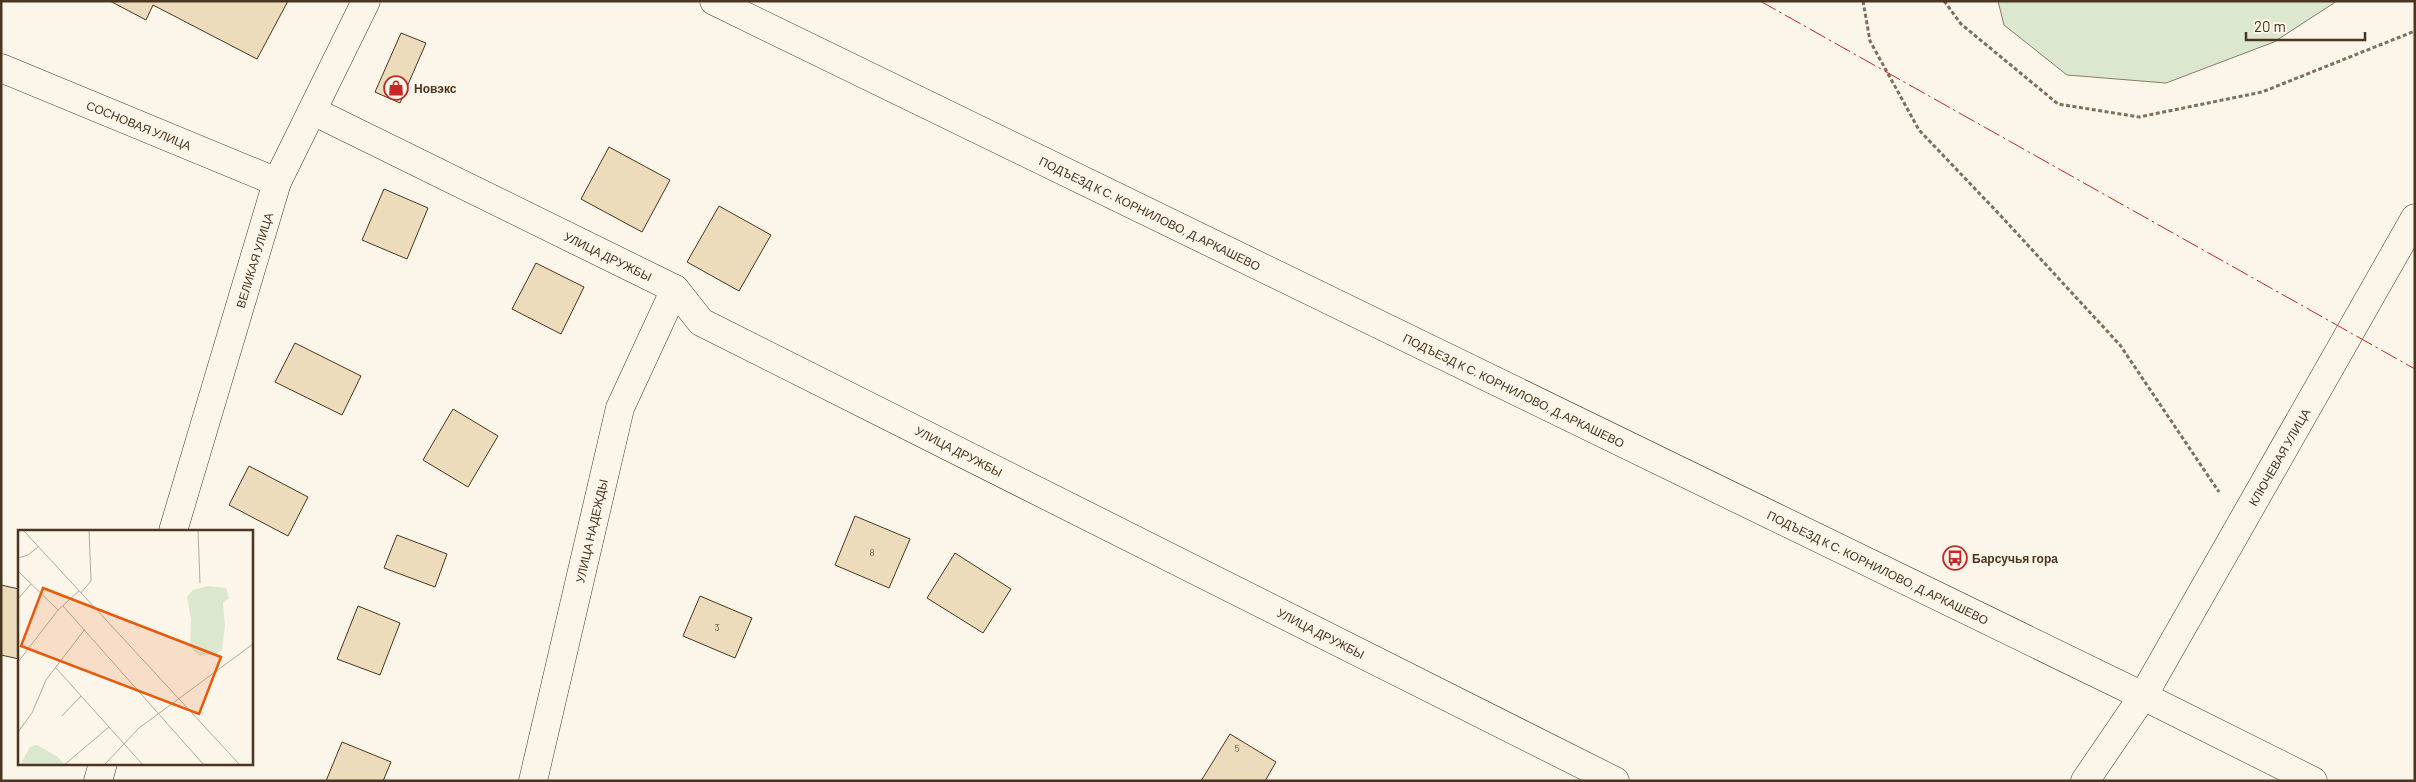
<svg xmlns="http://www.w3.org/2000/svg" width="2416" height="782" font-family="Barlow,sans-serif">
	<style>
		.green { fill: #dce7d0; stroke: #887966 }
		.building { fill: #ecdcbc; stroke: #4a3520 }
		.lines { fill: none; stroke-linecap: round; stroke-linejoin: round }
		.minor-casing { stroke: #4a3520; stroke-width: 29 }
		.tertiary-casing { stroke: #4a3520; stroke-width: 29 }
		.path { stroke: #7f6f5c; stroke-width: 3; stroke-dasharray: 4 2.5; stroke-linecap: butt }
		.minor { stroke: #fbf6e9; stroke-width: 28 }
		.tertiary { stroke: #fbf6e9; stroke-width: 28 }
		.power { stroke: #c62828; stroke-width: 1; stroke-dasharray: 18 4 2.5 4; stroke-linecap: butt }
		.labels { text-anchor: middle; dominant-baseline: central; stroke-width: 4; stroke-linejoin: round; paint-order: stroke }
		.number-label { font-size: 10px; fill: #725f47 }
		.poi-label { font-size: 12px; font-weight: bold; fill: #4a3520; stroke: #fbf6e9; text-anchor: start }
		.street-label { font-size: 12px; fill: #4a3520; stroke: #fbf6e9 }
		.inset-road { fill: none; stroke: #b4a999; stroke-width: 1 }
		.view { fill: #e8590c; fill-opacity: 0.15; stroke: #e8590c; stroke-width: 2.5 }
		.inset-edge { fill: none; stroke: #4a3520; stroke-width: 2.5 }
	</style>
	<rect width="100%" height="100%" fill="#fbf6e9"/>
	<polygon class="green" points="1998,1 2337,1 2274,42 2166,83 2067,75 2004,25"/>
	<g class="building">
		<polygon points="110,1 288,1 257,59 153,5 146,20"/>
		<polygon points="401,33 426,43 400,103 375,92"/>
		<polygon points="609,147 670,180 642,232 581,199"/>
		<polygon points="384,189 428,208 407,259 362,240"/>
		<polygon points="719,206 771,235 739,291 687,262"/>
		<polygon points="536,263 584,287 561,334 512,309"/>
		<polygon points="295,343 361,376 342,415 275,382"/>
		<polygon points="453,409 498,436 468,487 423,460"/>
		<polygon points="249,466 308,497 288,536 229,505"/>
		<polygon points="855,516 910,539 889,588 835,565"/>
		<polygon points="397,535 447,554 435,587 384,568"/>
		<polygon points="955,553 1011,589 983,633 927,598"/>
		<polygon points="1,585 19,589 19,659 1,655"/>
		<polygon points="700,596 752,618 735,658 683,636"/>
		<polygon points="358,606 400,623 380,675 337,659"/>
		<polygon points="1230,734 1276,762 1265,781 1201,781"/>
		<polygon points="342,742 391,762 383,781 326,781"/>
	</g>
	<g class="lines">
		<g class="minor-casing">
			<g id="minor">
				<polyline points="1,68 277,182"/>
				<polyline points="313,111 675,289 701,322 1615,781"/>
				<polyline points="173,531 277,182 366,1"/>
				<polyline points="98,781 103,763"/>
				<polyline points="533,781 620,408 675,289"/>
				<polyline points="2085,781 2143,696 2415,218"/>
			</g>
		</g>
		<g class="tertiary-casing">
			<polyline id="tertiary" points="714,1 2143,696 2313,781"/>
		</g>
		<g class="path">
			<polyline points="1863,1 1870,41 1919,130 2000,215 2120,345 2219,492"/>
			<polyline points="1944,1 1961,24 2058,104 2139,117 2262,92 2415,31"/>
		</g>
		<use href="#minor" class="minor"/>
		<use href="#tertiary" class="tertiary"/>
		<polyline class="power" points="1760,1 2415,369"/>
	</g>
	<defs>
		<g id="shop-ring" transform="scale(1.25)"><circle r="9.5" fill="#fbf6e9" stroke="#c62828" stroke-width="1.5"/><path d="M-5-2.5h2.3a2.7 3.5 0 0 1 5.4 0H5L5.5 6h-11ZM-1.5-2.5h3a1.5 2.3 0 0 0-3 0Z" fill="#c62828"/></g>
		<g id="bus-ring" transform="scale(1.25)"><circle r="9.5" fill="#fbf6e9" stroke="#c62828" stroke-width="1.5"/><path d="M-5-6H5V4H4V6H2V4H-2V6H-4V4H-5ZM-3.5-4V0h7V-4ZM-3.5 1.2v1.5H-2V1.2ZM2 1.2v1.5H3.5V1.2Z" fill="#c62828"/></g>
	</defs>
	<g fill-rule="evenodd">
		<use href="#shop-ring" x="396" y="88"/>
		<use href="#bus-ring" x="1955" y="558"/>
	</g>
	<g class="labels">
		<g class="number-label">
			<text x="872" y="552">8</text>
			<text x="717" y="627">3</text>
			<text x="1237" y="748">5</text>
		</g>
		<g class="poi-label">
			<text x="414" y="88">Новэкс</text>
			<text x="1972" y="558">Барсучья гора</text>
		</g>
		<g class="street-label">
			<text transform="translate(139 125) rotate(22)">СОСНОВАЯ УЛИЦА</text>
			<text transform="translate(1150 213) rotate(26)">ПОДЪЕЗД К С. КОРНИЛОВО, Д.АРКАШЕВО</text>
			<text transform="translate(608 256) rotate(26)">УЛИЦА ДРУЖБЫ</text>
			<text transform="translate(254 260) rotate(-73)">ВЕЛИКАЯ УЛИЦА</text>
			<text transform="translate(1514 390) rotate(26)">ПОДЪЕЗД К С. КОРНИЛОВО, Д.АРКАШЕВО</text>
			<text transform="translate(959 451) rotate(27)">УЛИЦА ДРУЖБЫ</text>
			<text transform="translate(2279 457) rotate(-60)">КЛЮЧЕВАЯ УЛИЦА</text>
			<text transform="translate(591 531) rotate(-77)">УЛИЦА НАДЕЖДЫ</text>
			<text transform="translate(1878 567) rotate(26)">ПОДЪЕЗД К С. КОРНИЛОВО, Д.АРКАШЕВО</text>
			<text transform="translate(1321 633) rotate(27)">УЛИЦА ДРУЖБЫ</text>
		</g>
	</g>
	<g transform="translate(18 530)">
		<rect width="235" height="235" fill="#fbf6e9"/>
		<path d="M190 56 208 58 211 68 205 73 207 96 204 120 199 124 182 126 172 117 173 89 169 67 175 60ZM19 215 40 227 47 235H2L12 217Z" fill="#dce7d0"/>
		<path class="inset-road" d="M5 0 222 235M180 0 182 53M0 28 10 25 20 17M0 41 40 80M63 63 73 51 71 0M0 69 13 54M45 76 186 235M0 132 40 80 61 61M38 138 125 235M44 186 63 166M0 202 14 183 28 150 67 99M46 235 91 197M86 235 121 198 235 114"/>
		<path class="view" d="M25 58 203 127 181 184 3 116Z"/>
		<rect width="235" height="235" class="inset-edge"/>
	</g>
	<rect width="2416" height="782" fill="none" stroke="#4a3520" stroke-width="5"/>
	<path d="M2246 32v8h119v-8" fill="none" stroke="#4a3520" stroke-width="2.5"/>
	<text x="2254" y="32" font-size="15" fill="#4a3520" stroke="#fbf6e9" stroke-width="4" paint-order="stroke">20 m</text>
</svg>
